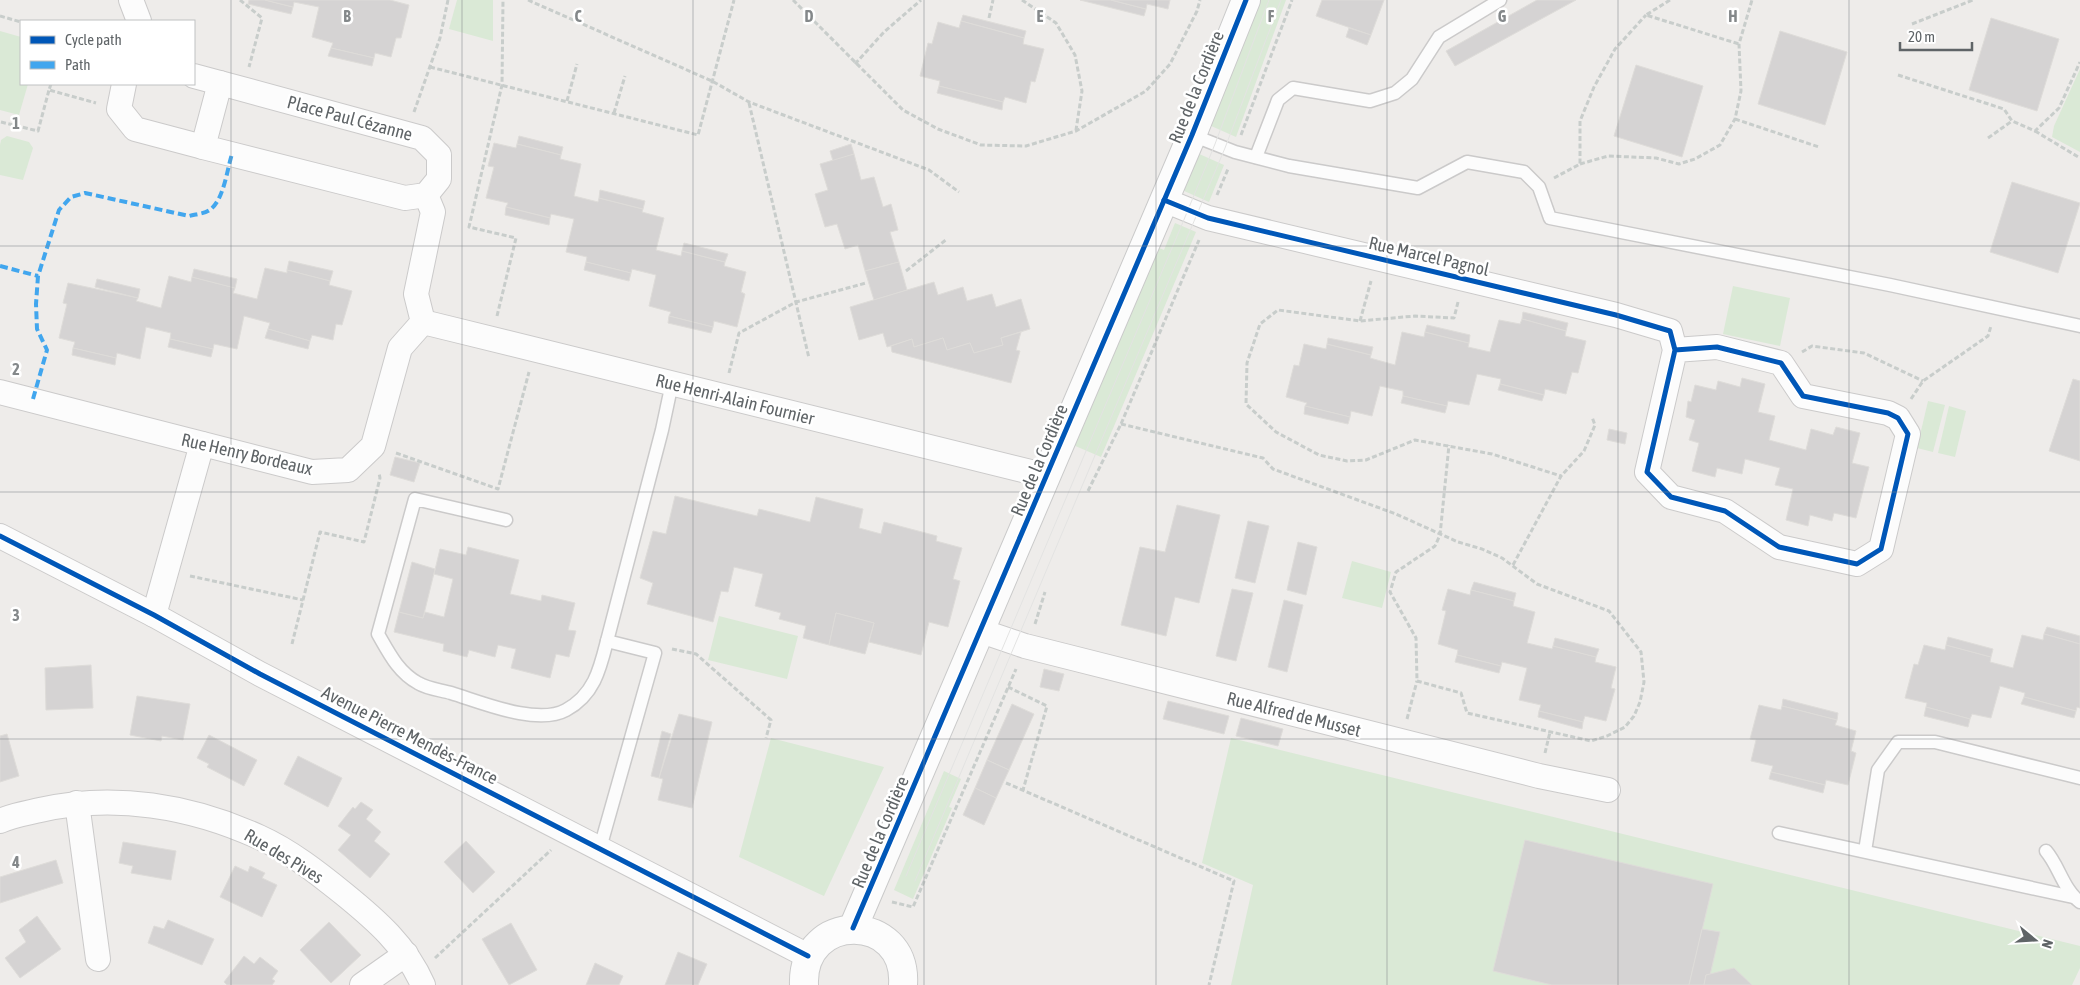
<svg xmlns="http://www.w3.org/2000/svg" width="2080" height="985" font-family="'Asap Condensed',sans-serif">
	<style>
		.green { fill: #dae9d6 }
		.building { fill: #d5d3d3; stroke: #dedcd9 }
		.lines { fill: none; stroke-linecap: round; stroke-linejoin: round }
		.lane-casing { stroke: #cbcaca; stroke-width: 15 }
		.street-casing { stroke: #cbcaca; stroke-width: 26 }
		.secondary-casing { stroke: #cacaca; stroke-width: 30 }
		.path { stroke: #c8cdcb; stroke-width: 3; stroke-dasharray: 5 2.5; stroke-linecap: butt }
		.lane { stroke: #fcfcfc; stroke-width: 12 }
		.street { stroke: #fcfcfc; stroke-width: 24 }
		.secondary { stroke: #fcfcfc; stroke-width: 28 }
		.tram { stroke: #e3e3e2; stroke-width: 1 }
		.quiet { stroke: #41a6ee; stroke-width: 4; stroke-dasharray: 8 4; stroke-linecap: butt }
		.cycleway-casing { stroke: #fff; stroke-width: 8 }
		.cycleway { stroke: #0057b8; stroke-width: 5 }
		.grid { fill: none; stroke: #84888a; stroke-width: 1; stroke-opacity: 0.55 }
		.labels { text-anchor: middle; dominant-baseline: central; stroke-width: 5; stroke-linejoin: round; paint-order: stroke }
		.street-label { font-size: 18px; fill: #5f6467; stroke: #fff }
		.grid-label { font-size: 16px; text-anchor: middle; font-weight: bold; fill: #84888a; stroke: #fff; stroke-width: 5; stroke-linejoin: round; paint-order: stroke }
	</style>
	<rect width="100%" height="100%" fill="#eeecea"/>
	<g class="green">
		<polygon points="457,0 493,0 493,41 449,29"/>
		<polygon points="1259,0 1286,0 1236,137 1209,125"/>
		<polygon points="0,31 21,37 21,84 28,84 19,115 0,110"/>
		<polygon points="2080,69 2080,152 2052,137 2054,126"/>
		<polygon points="7,136 29,142 33,148 23,180 0,175 0,145 1,140"/>
		<polygon points="1197,153 1224,165 1209,202 1182,190"/>
		<polygon points="1175,223 1196,232 1101,457 1073,445 1157,247 1164,250"/>
		<polygon points="1733,286 1790,298 1780,346 1723,334"/>
		<polygon points="1928,401 1945,405 1933,452 1917,448"/>
		<polygon points="1949,406 1966,411 1955,457 1938,453"/>
		<polygon points="1352,561 1391,572 1382,608 1342,598"/>
		<polygon points="719,616 798,636 787,679 708,660"/>
		<polygon points="771,738 884,767 824,896 739,857"/>
		<polygon points="1231,738 2080,946 2080,968 2072,985 1231,985 1253,885 1202,863"/>
		<polygon points="944,771 961,779 949,807 952,808 913,899 894,890"/>
	</g>
	<g class="building">
		<polygon points="249,0 265,0 293,7 291,14 248,4"/>
		<polygon points="265,0 390,0 409,5 401,38 396,38 391,57 375,53 374,58 331,48 333,43 312,37 319,7 294,2 293,7"/>
		<polygon points="1080,0 1111,0 1146,9 1144,16"/>
		<polygon points="1111,0 1170,0 1168,9 1147,4 1146,9"/>
		<polygon points="1322,0 1384,0 1371,35 1316,16"/>
		<polygon points="1537,0 1576,0 1455,66 1446,51"/>
		<polygon points="963,15 1026,31 1024,38 961,21"/>
		<polygon points="1991,18 2059,39 2037,111 1969,90"/>
		<polygon points="961,21 1024,38 1023,44 1044,49 1035,82 1031,81 1026,103 1005,97 1003,102 939,86 940,81 920,76 928,43 932,44 938,22 959,28"/>
		<polygon points="1349,28 1371,35 1367,45 1346,37"/>
		<polygon points="1780,31 1847,52 1825,125 1758,104"/>
		<polygon points="331,48 374,58 372,66 328,56"/>
		<polygon points="1636,65 1703,86 1682,157 1614,136"/>
		<polygon points="939,86 1003,102 1002,110 937,93"/>
		<polygon points="519,136 563,147 561,155 517,144"/>
		<polygon points="494,143 516,148 517,144 561,155 560,159 581,164 574,196 598,202 599,198 643,209 642,212 664,218 656,250 681,256 682,251 725,262 724,266 746,272 741,292 745,294 737,327 714,321 713,327 669,316 671,312 649,306 656,275 632,269 631,273 586,262 587,257 566,252 574,219 551,214 550,218 506,207 508,203 486,198 494,167 488,166"/>
		<polygon points="851,144 854,154 833,161 830,151"/>
		<polygon points="854,154 861,180 874,177 883,207 891,204 898,230 890,232 899,262 865,271 858,245 845,249 837,224 825,227 815,194 828,190 820,164"/>
		<polygon points="2012,182 2080,203 2058,273 1990,252"/>
		<polygon points="600,190 645,201 643,209 599,198"/>
		<polygon points="506,207 550,218 549,225 505,215"/>
		<polygon points="684,243 728,254 725,262 682,251"/>
		<polygon points="289,261 333,271 330,281 287,270"/>
		<polygon points="586,262 631,273 629,281 584,270"/>
		<polygon points="899,262 907,290 874,300 865,271"/>
		<polygon points="265,268 287,273 287,270 330,281 329,285 352,291 342,325 336,324 333,340 312,335 310,341 268,329 270,323 244,316 237,349 214,344 213,349 170,339 171,333 146,327 140,359 117,353 116,358 73,348 75,342 59,338 67,304 63,303 68,283 138,298 136,301 161,308 169,276 191,282 192,277 235,288 233,293 257,299"/>
		<polygon points="194,269 237,279 235,288 192,277"/>
		<polygon points="97,279 140,289 138,298 95,287"/>
		<polygon points="934,282 938,295 963,287 967,301 992,294 996,307 1021,299 1030,329 1001,338 1003,345 974,353 970,343 947,350 943,338 914,347 912,339 887,347 883,333 859,340 850,307"/>
		<polygon points="1523,312 1568,323 1566,331 1522,319"/>
		<polygon points="669,316 713,327 711,333 668,323"/>
		<polygon points="1522,319 1566,331 1565,336 1586,341 1578,373 1572,372 1566,394 1545,389 1544,395 1500,384 1501,379 1477,374 1469,405 1448,401 1447,406 1403,396 1403,391 1380,386 1372,416 1351,411 1350,417 1305,406 1307,403 1286,397 1294,365 1299,366 1304,344 1326,349 1327,344 1371,355 1370,358 1395,365 1402,332 1424,337 1425,332 1469,343 1468,347 1490,352 1499,320 1520,324"/>
		<polygon points="1427,325 1470,335 1469,343 1425,332"/>
		<polygon points="268,329 310,341 308,349 265,338"/>
		<polygon points="1021,332 1016,350 1020,351 1011,383 892,352 891,346 912,339 914,347 943,338 947,350 970,343 974,353 1003,345 1001,338"/>
		<polygon points="1328,338 1373,347 1371,355 1327,344"/>
		<polygon points="170,339 213,349 211,357 168,347"/>
		<polygon points="73,348 116,358 115,365 72,355"/>
		<polygon points="1742,378 1765,384 1758,412 1775,416 1769,440 1806,450 1811,429 1833,435 1836,427 1860,433 1852,463 1869,467 1856,518 1834,513 1832,521 1810,515 1808,526 1786,520 1793,489 1775,485 1780,468 1745,459 1742,474 1717,468 1715,477 1692,471 1699,443 1689,440 1695,420 1686,417 1688,401 1691,402 1695,385 1716,390 1718,381 1740,387"/>
		<polygon points="2073,379 2080,381 2080,461 2049,451"/>
		<polygon points="1500,384 1544,395 1542,401 1498,390"/>
		<polygon points="1403,396 1447,406 1445,413 1401,403"/>
		<polygon points="1305,406 1350,417 1348,424 1304,414"/>
		<polygon points="1609,429 1627,433 1625,444 1607,440"/>
		<polygon points="395,457 420,463 414,482 390,475"/>
		<polygon points="675,496 757,516 759,509 810,522 816,497 863,509 859,528 881,534 884,522 937,536 936,541 962,548 953,579 960,581 948,627 929,622 921,655 869,642 874,623 836,613 829,645 803,638 806,626 779,619 781,613 755,606 763,574 734,567 728,592 721,591 713,622 647,604 653,583 640,578 653,531 666,534"/>
		<polygon points="1177,505 1220,515 1199,603 1175,597 1166,636 1121,625 1140,547 1165,552"/>
		<polygon points="1248,521 1269,526 1255,583 1235,578"/>
		<polygon points="1298,542 1317,547 1306,595 1287,590"/>
		<polygon points="468,547 519,560 510,594 541,601 542,595 575,603 568,630 576,631 569,657 556,654 550,678 511,668 516,649 498,645 495,657 469,650 467,657 443,651 444,644 394,632 399,612 423,618 425,612 444,617 453,579 434,574 440,549 466,555"/>
		<polygon points="412,562 435,569 423,618 399,612"/>
		<polygon points="1474,582 1516,593 1514,601 1471,590"/>
		<polygon points="1232,589 1253,593 1236,661 1216,656"/>
		<polygon points="1448,589 1470,595 1471,590 1514,601 1513,606 1535,612 1527,643 1552,649 1553,646 1596,657 1595,662 1616,667 1611,688 1615,689 1606,721 1585,716 1583,722 1539,711 1541,705 1519,700 1527,668 1502,662 1501,666 1457,655 1458,650 1438,644 1446,611 1442,610"/>
		<polygon points="1284,600 1303,605 1287,672 1268,667"/>
		<polygon points="836,613 874,623 865,654 829,645"/>
		<polygon points="2047,627 2080,636 2080,644 2044,634"/>
		<polygon points="2044,634 2080,644 2080,708 2077,707 2076,711 2024,697 2025,693 2000,686 1991,718 1972,714 1970,719 1926,707 1927,703 1905,698 1914,664 1918,665 1924,645 1945,650 1946,645 1991,657 1990,662 2013,668 2022,635 2043,640"/>
		<polygon points="1948,637 1993,649 1991,657 1946,645"/>
		<polygon points="1555,638 1599,649 1596,657 1553,646"/>
		<polygon points="1457,655 1501,666 1499,673 1455,662"/>
		<polygon points="91,665 93,708 46,710 45,668"/>
		<polygon points="1044,669 1064,674 1059,691 1040,687"/>
		<polygon points="137,696 190,704 183,740 162,736 161,741 130,735"/>
		<polygon points="2024,697 2076,711 2074,718 2021,704"/>
		<polygon points="1783,699 1838,713 1837,720 1782,706"/>
		<polygon points="1168,701 1229,716 1224,734 1163,719"/>
		<polygon points="1012,704 1034,714 1009,770 987,760"/>
		<polygon points="1759,705 1781,710 1782,706 1837,720 1835,725 1856,731 1851,751 1856,753 1848,785 1826,780 1825,785 1771,772 1773,766 1751,761 1756,740 1750,739"/>
		<polygon points="1926,707 1970,719 1968,727 1924,716"/>
		<polygon points="1539,711 1583,722 1582,729 1538,717"/>
		<polygon points="679,714 712,722 692,808 658,800 663,779 659,778"/>
		<polygon points="1241,718 1283,729 1278,746 1236,736"/>
		<polygon points="662,731 671,734 659,778 651,776"/>
		<polygon points="7,734 19,776 0,782 0,736"/>
		<polygon points="209,735 257,760 244,786 207,767 209,764 197,758"/>
		<polygon points="298,756 342,778 328,807 284,784"/>
		<polygon points="987,760 1009,770 996,798 975,788"/>
		<polygon points="1771,772 1825,785 1823,793 1769,779"/>
		<polygon points="975,788 996,798 984,825 963,815"/>
		<polygon points="361,802 373,810 366,819 381,832 374,841 390,854 370,878 338,850 351,835 338,826 353,807 355,809"/>
		<polygon points="1525,840 1713,884 1689,985 1552,985 1493,971"/>
		<polygon points="466,841 495,872 473,893 444,862"/>
		<polygon points="123,842 176,851 171,880 131,873 133,866 119,863"/>
		<polygon points="56,860 63,883 0,903 0,877"/>
		<polygon points="235,866 248,872 250,866 265,873 262,878 277,885 262,917 220,897"/>
		<polygon points="37,916 61,949 20,978 5,958 26,942 19,930"/>
		<polygon points="168,920 214,939 202,965 148,943 154,926 164,929"/>
		<polygon points="329,922 361,955 331,983 300,950"/>
		<polygon points="511,923 537,970 509,985 482,939"/>
		<polygon points="1702,929 1720,932 1710,975 1706,975 1704,985 1689,985"/>
		<polygon points="678,952 707,964 698,985 665,985"/>
		<polygon points="244,956 254,964 260,957 278,971 272,979 275,981 272,985 227,985 224,982"/>
		<polygon points="595,963 623,976 619,985 586,985"/>
		<polygon points="1734,968 1752,985 1704,985 1706,975"/>
	</g>
	<g class="lines">
		<g class="lane-casing">
			<g id="lane">
				<polyline points="1192,135 1235,152 1289,166 1418,188 1467,162 1524,172 1539,187 1550,218 1890,285 2080,326"/>
				<polyline points="1256,157 1278,100 1293,88 1370,101 1395,93 1412,79 1439,37 1500,0"/>
				<path d="M506 520 415 499 378 634C389 653 398 672 418 683 428 689 441 690 451 693 481 702 537 726 566 710 594 695 600 669 607 641"/>
				<polyline points="1779,833 2073,897"/>
				<polyline points="600,848 655,653 607,641 662,430 672,383"/>
				<polyline points="1865,851 1878,770 1898,742 1935,742 2080,778"/>
				<path d="M2046 851C2059 866 2063 889 2080 902"/>
			</g>
		</g>
		<g class="street-casing">
			<g id="street">
				<polyline points="131,0 139,21"/>
				<polyline points="194,76 220,83"/>
				<polygon points="220,83 422,138 439,155 439,179 426,195 405,198 203,147"/>
				<polyline points="124,84 119,109 135,129 203,147"/>
				<polyline points="1164,200 1208,218 1616,315 1670,331 1675,350 1647,472 1671,497 1725,511 1779,547 1857,564 1881,549 1908,434 1898,418 1888,413 1803,396 1781,363 1717,347 1675,350"/>
				<polyline points="423,322 1047,476"/>
				<polyline points="0,392 312,472 348,470 373,446 400,348 423,322 416,294 433,212 426,195"/>
				<polyline points="0,536 154,615 260,674 808,956"/>
				<polyline points="154,615 202,444"/>
				<polyline points="981,631 1025,646 1539,776 1608,790"/>
				<polyline points="77,803 98,959"/>
				<path d="M0 821C13 815 27 813 40 810 114 793 191 806 259 837 290 851 318 873 344 894 376 920 406 946 423 985"/>
				<polyline points="362,985 406,954"/>
			</g>
		</g>
		<g class="secondary-casing">
			<g id="secondary">
				<polyline points="853,928 1192,135 1246,0"/>
				<path d="M804 985C801 911 908 912 903 985"/>
			</g>
		</g>
		<g class="path">
			<polyline points="240,0 262,18 249,67"/>
			<polyline points="528,0 712,81 749,102 929,170 959,192"/>
			<polyline points="793,0 903,110 938,129 981,145 1026,146 1076,131 1146,91 1170,64 1197,11 1200,0"/>
			<polyline points="1022,0 1056,23 1075,55 1082,91 1076,130"/>
			<polyline points="1670,0 1646,15 1739,44"/>
			<polyline points="0,16 21,22"/>
			<polyline points="989,18 993,0"/>
			<polyline points="1912,24 1973,0"/>
			<polyline points="855,64 884,32 921,0"/>
			<polyline points="430,67 698,135 734,0"/>
			<polyline points="1898,75 2004,109 2012,121 2035,131 2059,108 2080,62"/>
			<polyline points="51,84 49,90 96,103"/>
			<polyline points="567,101 577,64"/>
			<polyline points="749,103 809,358"/>
			<polyline points="414,112 440,38 448,0"/>
			<polyline points="614,113 625,76"/>
			<polyline points="1735,119 1819,147"/>
			<polyline points="1,122 38,131 49,90"/>
			<polyline points="2035,131 2080,158"/>
			<polyline points="1241,135 1292,0"/>
			<polyline points="1988,138 2012,121"/>
			<polyline points="1580,164 1608,156 1656,158 1679,164 1695,159 1720,145 1735,119 1741,91 1739,44 1752,0"/>
			<polyline points="1554,178 1580,164 1580,121 1594,87 1615,49 1646,15"/>
			<polyline points="1217,195 1228,169"/>
			<polyline points="906,271 947,239"/>
			<polyline points="1458,302 1454,318 1415,316 1360,321 1278,310 1260,324 1247,363 1246,404 1276,432 1319,455 1347,461 1366,460 1415,440 1492,454 1561,476"/>
			<polyline points="497,316 516,238 469,227 502,85 503,0"/>
			<polyline points="1360,321 1371,281"/>
			<polyline points="1802,352 1812,346 1864,353 1923,381"/>
			<polyline points="729,373 739,333 796,302 866,283"/>
			<polyline points="1911,399 1923,381 1988,336 1991,326"/>
			<polyline points="1121,424 1263,458 1273,469 1396,514 1458,542 1482,549 1502,558 1537,584 1609,611 1641,652 1644,682 1640,702 1634,716 1625,727 1607,736 1591,741 1467,713 1461,693 1417,681 1416,638 1390,592 1396,572 1435,546 1440,535 1449,445"/>
			<polyline points="396,453 498,489 529,372"/>
			<polyline points="1088,491 1121,424 1199,240"/>
			<polyline points="1513,565 1561,476 1584,451 1595,425 1592,417"/>
			<polyline points="190,576 303,600"/>
			<polyline points="1035,624 1045,592"/>
			<polyline points="292,644 320,532 364,542 380,478 379,473"/>
			<polyline points="672,649 696,654 771,720 766,738"/>
			<polyline points="1008,687 1047,706 1023,790"/>
			<polyline points="1407,719 1417,681"/>
			<polyline points="1545,753 1550,732"/>
			<polyline points="1006,783 1234,881 1209,985"/>
			<polyline points="892,902 913,907 1016,669"/>
			<polyline points="435,958 551,850"/>
		</g>
		<use href="#lane" class="lane"/>
		<use href="#street" class="street"/>
		<use href="#secondary" class="secondary"/>
		<g class="tram">
			<polyline points="906,876 1183,222 1215,144 1269,0"/>
			<polyline points="915,881 1225,148 1281,0"/>
		</g>
		<g class="quiet">
			<polyline points="0,266 38,276"/>
			<path d="M33 399 47 350 37 329 36 304 38 276 59 210 71 197 85 193 189 216C196 214 205 214 211 209 224 198 227 170 232 154"/>
		</g>
		<g class="cycleway-casing">
			<g id="cycleway">
				<polyline points="1164,200 1208,218 1616,315 1670,331 1675,350 1647,472 1671,497 1725,511 1779,547 1857,564 1881,549 1908,434 1898,418 1888,413 1803,396 1781,363 1717,347 1675,350"/>
				<polyline points="0,536 154,615 260,674 808,956"/>
				<polyline points="853,928 1192,135 1246,0"/>
			</g>
		</g>
		<use href="#cycleway" class="cycleway"/>
	</g>
	<path class="grid" d="M231 0V985M462 0V985M693 0V985M924 0V985M1156 0V985M1387 0V985M1618 0V985M1849 0V985M0 246H2080M0 492H2080M0 739H2080"/>
	<g class="labels">
		<g class="street-label">
			<text transform="translate(1196 87) rotate(-68)">Rue de la Cordière</text>
			<text transform="translate(350 118) rotate(15)">Place Paul Cézanne</text>
			<text transform="translate(1429 256) rotate(13)">Rue Marcel Pagnol</text>
			<text transform="translate(735 399) rotate(14)">Rue Henri-Alain Fournier</text>
			<text transform="translate(247 454) rotate(13)">Rue Henry Bordeaux</text>
			<text transform="translate(1039 460) rotate(-67)">Rue de la Cordière</text>
			<text transform="translate(1294 714) rotate(14)">Rue Alfred de Musset</text>
			<text transform="translate(410 735) rotate(27)">Avenue Pierre Mendès-France</text>
			<text transform="translate(880 832) rotate(-67)">Rue de la Cordière</text>
			<text transform="translate(284 856) rotate(31)">Rue des Pives</text>
		</g>
	</g>
	<g class="grid-label">
		<text x="347" y="22">B</text>
		<text x="578" y="22">C</text>
		<text x="809" y="22">D</text>
		<text x="1040" y="22">E</text>
		<text x="1271" y="22">F</text>
		<text x="1502" y="22">G</text>
		<text x="1733" y="22">H</text>
		<text x="16" y="129">1</text>
		<text x="16" y="375">2</text>
		<text x="16" y="621">3</text>
		<text x="16" y="868">4</text>
	</g>
	<rect x="20" y="20" width="175" height="65" fill="#ffffff" stroke="#bfc1c2"/>
	<rect x="30" y="36" width="25" height="8" fill="#0057b8" stroke="#bfc1c2"/>
	<text x="65" y="45" font-size="15" fill="#5f6467">Cycle path</text>
	<rect x="30" y="61" width="25" height="8" fill="#41a6ee" stroke="#bfc1c2"/>
	<text x="65" y="70" font-size="15" fill="#5f6467">Path</text>
	<g transform="translate(2035 940) rotate(108)" stroke="#ffffff" stroke-width="4" paint-order="stroke">
	<path d="M0-4L9 19L0 12L-9 19Z" fill="#5f6467"/>
	<text y="-8" font-size="14" font-weight="bold" text-anchor="middle" fill="#5f6467">N</text>
	</g>
	<path d="M1900 42v8h72v-8" fill="none" stroke="#5f6467" stroke-width="2.5"/>
	<text x="1908" y="42" font-size="15" fill="#5f6467" stroke="#ffffff" stroke-width="4" paint-order="stroke">20 m</text>
</svg>
